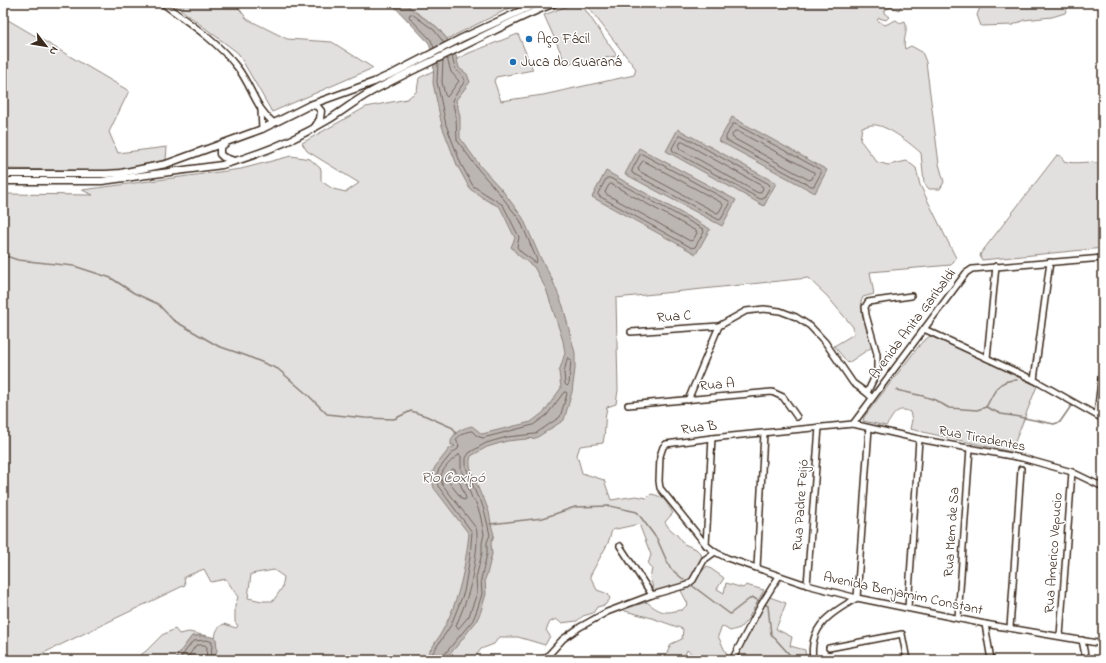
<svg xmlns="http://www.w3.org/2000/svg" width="1106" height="663" font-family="'Indie Flower',sans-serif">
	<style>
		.green { fill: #e2e0de; stroke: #8e857e; fill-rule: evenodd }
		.water { fill: #bcb6b3; stroke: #887e77 }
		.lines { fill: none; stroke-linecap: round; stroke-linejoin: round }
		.shore { stroke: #6f625a; stroke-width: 1 }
		.stream { stroke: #887e77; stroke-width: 1.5 }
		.minor-casing { stroke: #3b2a1e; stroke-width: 8 }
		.major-casing { stroke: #3b2a1e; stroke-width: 9 }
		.minor { stroke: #fff; stroke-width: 5 }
		.major { stroke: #fff; stroke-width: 6 }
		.poi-dot { fill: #1f6fb2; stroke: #fff; stroke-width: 1.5 }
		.labels { text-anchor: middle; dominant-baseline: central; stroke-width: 3; stroke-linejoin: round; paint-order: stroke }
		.poi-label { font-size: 14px; fill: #3b2a1e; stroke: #fff; text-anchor: start }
		.street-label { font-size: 14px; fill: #3b2a1e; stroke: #fff }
		.water-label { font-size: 15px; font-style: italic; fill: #685b52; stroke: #fff }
	</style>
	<rect width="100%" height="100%" fill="#fff"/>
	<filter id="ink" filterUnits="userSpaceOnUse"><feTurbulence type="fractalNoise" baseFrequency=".025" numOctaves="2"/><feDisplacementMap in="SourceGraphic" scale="8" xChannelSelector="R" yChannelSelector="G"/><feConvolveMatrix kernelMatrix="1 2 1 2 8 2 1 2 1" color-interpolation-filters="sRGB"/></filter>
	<g filter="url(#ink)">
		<g class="green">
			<polygon points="172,3 235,3 247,19 287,39 332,42 373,68 272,112 238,53"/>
			<polygon points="406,3 520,3 447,39 437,27 410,8"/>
			<polygon points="575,3 582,5 617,56 566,64 544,15"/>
			<path d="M585 3H903L899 10 891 7 886 9 884 13 889 17 886 20 879 18 877 20 885 25 896 20 900 23 905 21C909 32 902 39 905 49L911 46 922 52 926 62 939 164 944 182 940 189H929L924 183 921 153C911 144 885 123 872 125 869 125 865 127 862 127L860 140 877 162 888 165 907 161 916 168 920 185 956 258 951 265 870 272 874 294 863 297 861 302 872 347 848 363 834 346 854 334 853 327 827 296 808 278 616 298 618 390 616 404 607 407C604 419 606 431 603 443L580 446 577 455 582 473 604 480 611 500 636 496 647 498 651 494C664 496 666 502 673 513L665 522 669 528 677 535 684 544 696 549 701 554 703 560 696 578 707 566 724 578 717 589 724 593 726 583 743 588 746 585 764 590 748 619 740 628 730 631 722 626 718 636 727 655 724 660H693L695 657 687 650 683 660H664L671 644 682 639 683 629 652 618 625 611 623 609 647 602C653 607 661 613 668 612 673 612 677 610 682 610L688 604 679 587 654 591 650 578 652 569 648 564 651 555 639 524 612 530 608 543 590 576 597 590 608 594 610 599 605 605 597 607 593 613 583 616 577 621 561 623 556 619 550 622 546 630 550 636 545 645 518 637H499L494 644 481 649 473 660H214C219 646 209 631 224 624L236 628 238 626 235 622V606L238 597 226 579 211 582 204 569 184 577 185 585 29 660H3V194L93 195 82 190 241 169 291 156 310 159 321 169V181L333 189 346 192 359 183 307 151 302 143 366 107 407 99 417 91 419 78 469 53 518 34 533 70 496 77 494 81 501 101 543 95 634 75 636 69ZM274 570 284 577 282 588 273 601H262L248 598 251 574Z"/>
			<polygon points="986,3 1066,3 1068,7 1065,13 1052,17 1024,20 1013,25 981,26 977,15 981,5"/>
			<polygon points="3,17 129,91 109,132 118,153 167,147 166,160 114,171 3,169"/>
			<path d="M1057 155 1061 156 1064 161C1077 166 1090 158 1103 166V248L982 260 980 256 981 253Z"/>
			<path d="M930 336 944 342 1037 386 1011 452 910 429 912 420 910 412C896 405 893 417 886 426L863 421 864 417 922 342Z"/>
			<polygon points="767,596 786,603 776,629 792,637 790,646 805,650 806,660 733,660"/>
			<polygon points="175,629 179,634 189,632 207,636 192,636 177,656 177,660 134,660 146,651 162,635"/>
		</g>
		<g class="water">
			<path d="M391 3H406L410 8 437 27 447 39 455 52 459 68 467 74 470 82 456 100 460 116V138L481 167 502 190 523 218 539 255 552 279 563 306 575 353V369L572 392 564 420 536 438 507 441 487 447 471 456 470 460V466L473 475 481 495 484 499 489 512 492 528 494 535 491 543 492 554 487 574 485 579 486 594 481 611 476 622 470 629 461 641 445 660H423C455 619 463 584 469 534L434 488 431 476 435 467 449 449 455 446 453 445H451C450 433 463 428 472 426L482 434 531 422 544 412 561 388 559 372 565 353 563 341 553 310 546 289 534 267 518 255 511 247 515 238 500 207 486 200 470 189 457 165 442 126 433 83 434 61 429 43Z"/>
			<polygon points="732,117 827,170 815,193 719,141"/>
			<polygon points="678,129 776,183 764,206 666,151"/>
			<polygon points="639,148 736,200 722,226 625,174"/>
			<polygon points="606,171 710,229 696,254 592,197"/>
			<polygon points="192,636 207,636 216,638 217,650 214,660 177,660 177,656"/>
		</g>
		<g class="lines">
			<g class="shore">
				<polyline points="434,48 431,40 409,17 410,14 412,14 434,30 444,43"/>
				<polyline points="443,60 442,82 445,95 447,97 459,81 451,72 447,58"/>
				<polyline points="438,63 437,82 446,125 461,164 473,186 503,205 519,237 517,247 521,252 536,263 537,260 520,220 499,193 478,169 457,140 456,117 452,100 465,81 463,76 455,69 452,56"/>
				<polygon points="733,124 735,124 821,170 821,173 814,186 811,186 726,140 726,137"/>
				<polygon points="735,131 737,131 814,172 814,174 812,179 809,180 733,138 732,136"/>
				<polygon points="681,135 769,184 770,187 763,199 760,199 673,151 672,148 679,136"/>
				<polygon points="681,142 683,142 762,186 763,188 761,192 758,193 680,149 679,147"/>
				<polygon points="642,154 729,201 730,204 721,219 719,220 632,173 632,170 640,155"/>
				<polygon points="644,161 722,203 723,205 719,212 717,213 639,171 638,168 642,162"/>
				<polygon points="607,178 610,178 703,229 704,232 695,247 692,248 599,196 598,194"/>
				<polygon points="611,184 696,231 697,233 693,240 690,241 606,194 605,192 609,185"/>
				<polygon points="569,358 571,360 569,384 567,386 565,384 564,373 567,359"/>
				<path d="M459 455 461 456V469L472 498 476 503 480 514 484 534 482 543V553L476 578 477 593 469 616 458 629 456 626C460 615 465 605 468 594 472 582 480 538 476 528L442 484C442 481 441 479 441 477 441 470 453 458 459 455Z"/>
				<polygon points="453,469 455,470 466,498 465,500 462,499 448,481 448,475"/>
				<polyline points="181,660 181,657 193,641 207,640 212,642 211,660"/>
				<polyline points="186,660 196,645 205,645 207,647 206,660"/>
				<path d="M428 660 451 625 464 592 470 557 472 532 438 486 436 477 439 469 452 453 458 449 459 445 456 440C459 435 466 431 472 431L477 436 483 438 533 425 547 415 564 392H566L567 394 560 417 535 434 507 437 486 443 469 453 466 458V467L477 496 481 501 485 513 490 535 487 542V554L481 579 482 594 477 610 473 620 443 656 442 660"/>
			</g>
			<g class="stream">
				<polyline points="3,255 18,260 74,266 111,278 134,293 158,304 173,320 218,346 247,356 278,369 309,396 327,414 365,418 394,419 411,411 426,416 453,428 456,434"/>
				<polyline points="896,390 923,396 935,400 949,408 977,410 986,407 1001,414 1014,416 1054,424 1060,422 1071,406 1075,406"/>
				<path d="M986 407C995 392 996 380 1017 380"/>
				<polyline points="1096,418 1103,422"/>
				<polyline points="490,524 543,518 575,507 610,506 637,512 657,539 670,568 684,580"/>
				<polyline points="690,584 730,614 752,597 768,606 771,634 789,654 793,660"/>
			</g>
			<g class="minor-casing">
				<g id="minor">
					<path d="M162 3C188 22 217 41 237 67 252 86 255 108 274 123"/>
					<polyline points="261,110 262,129"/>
					<polyline points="924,329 1034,380 1103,419"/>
					<polyline points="631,332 719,326"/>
					<polyline points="987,358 996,266"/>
					<polyline points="1034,380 1050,262"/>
					<polyline points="867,393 877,372 877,354 866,315 865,307 868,302 911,296"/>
					<polyline points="688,400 719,326 746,311 764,309 780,311 796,317 810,326 825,342 853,383 867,393 872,398"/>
					<polyline points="628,405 772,392 783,397 797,417"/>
					<polyline points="1097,415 1103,364"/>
					<polyline points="853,424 966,273 972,269 1103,258"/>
					<polyline points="1103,487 1072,472 1022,458 919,439 853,424 712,438 666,444 663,447 660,456 659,481 660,488 706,545 715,552 727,558 807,585 857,598 985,624 1103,644"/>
					<polyline points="706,545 712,438"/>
					<polyline points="620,546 652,595"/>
					<polyline points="757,568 764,433"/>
					<polyline points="807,585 819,427"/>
					<polyline points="857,598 869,428"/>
					<polyline points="908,608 919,439"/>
					<polyline points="958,618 970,448"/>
					<polyline points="985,624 991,660"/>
					<polyline points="1010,628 1021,469"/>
					<polyline points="1060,636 1072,472"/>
					<polyline points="1082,640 1086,660"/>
					<polyline points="829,648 902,634 907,660"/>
					<polyline points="544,660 563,639 580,627 607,612 652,595 687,585 693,580 704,560 715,552"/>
					<polyline points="732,660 761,605 779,576"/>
					<path d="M813 660C808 626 832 612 857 598"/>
				</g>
			</g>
			<g class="major-casing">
				<g id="major">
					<polyline points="310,105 317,106 321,111 320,119 315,127"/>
					<polyline points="225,144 220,147 220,154 223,157 234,161"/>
					<polyline points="3,174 106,174 121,173 166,164 262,129 310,105 374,82 396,72 462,38 538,3"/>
					<path d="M3 181H102L222 165C258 155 295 140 328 120 343 111 356 100 371 92 400 76 431 62 461 47 492 32 523 15 555 3"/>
				</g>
			</g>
			<use href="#minor" class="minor"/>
			<use href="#major" class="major"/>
		</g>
	</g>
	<g class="poi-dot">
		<circle cx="529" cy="39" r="4"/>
		<circle cx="513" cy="62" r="4"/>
	</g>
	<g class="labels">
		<g class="poi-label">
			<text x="537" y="39">Aço Fácil</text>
			<text x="521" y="62">Juca do Guaraná</text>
		</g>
		<g class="street-label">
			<text transform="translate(674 317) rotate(-4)">Rua C</text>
			<text transform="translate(913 324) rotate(-53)">Avenida Anita Garibaldi</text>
			<text transform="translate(717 385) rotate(-5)">Rua A</text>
			<text transform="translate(699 428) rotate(-7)">Rua B</text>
			<text transform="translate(982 439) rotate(11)">Rua Tiradentes</text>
			<text transform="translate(801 505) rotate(-86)">Rua Padre Feijó</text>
			<text transform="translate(952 532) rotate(-86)">Rua Mem de Sa</text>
			<text transform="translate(1054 553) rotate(-86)">Rua Americo Vepucio</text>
			<text transform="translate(903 594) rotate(12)">Avenida Benjamim Constant</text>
		</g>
		<g class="water-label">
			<text x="453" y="478">Rio Coxipó</text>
		</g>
	</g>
	<rect width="1106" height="663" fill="none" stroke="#fff" stroke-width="16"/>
	<rect x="8" y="8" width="1090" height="647" fill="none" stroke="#3b2a1e" stroke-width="1.5" filter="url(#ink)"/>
	<g transform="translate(46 46) rotate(121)" stroke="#ffffff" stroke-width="3" paint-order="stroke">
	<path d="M0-3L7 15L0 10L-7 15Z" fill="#3b2a1e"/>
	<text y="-6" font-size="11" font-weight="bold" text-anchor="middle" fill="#3b2a1e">N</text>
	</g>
</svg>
